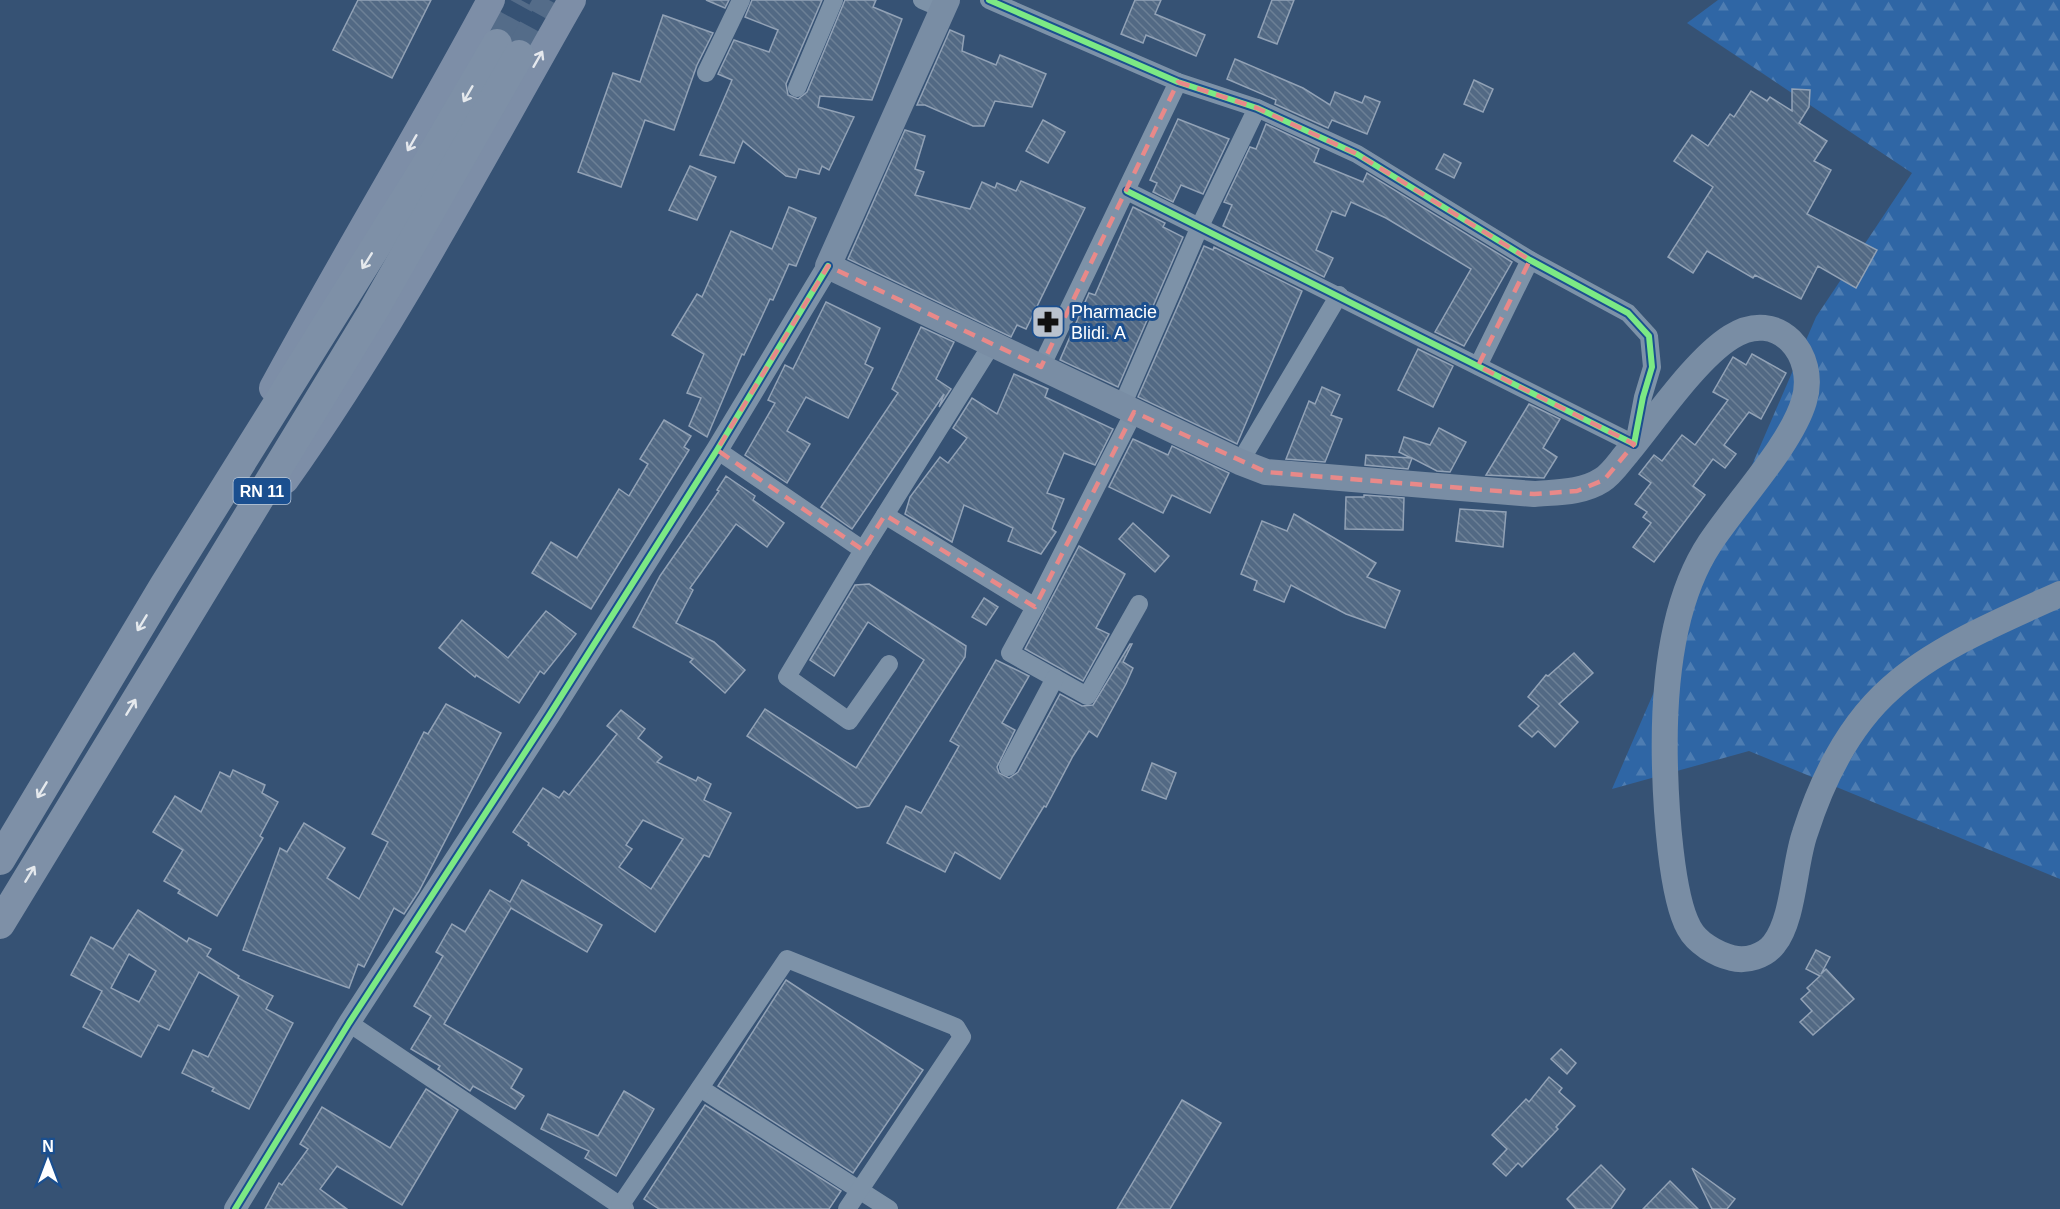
<svg xmlns="http://www.w3.org/2000/svg" width="2060" height="1209" font-family="Arial,sans-serif">
	<style>
		.forest { fill: url(#forest-firs) }
		.building { fill: url(#building-back-hatch); stroke: #92a2b6; stroke-width: 1.5; fill-rule: evenodd }
		.lines { fill: none; stroke-linecap: round; stroke-linejoin: round }
		.trunk-tunnel { stroke: #546c89; stroke-width: 30; stroke-dasharray: 30 15; stroke-linecap: butt }
		.minor { stroke: #7d92a8; stroke-width: 18 }
		.tertiary { stroke: #7d92a8; stroke-width: 22 }
		.secondary { stroke: #798da4; stroke-width: 26 }
		.primary { stroke: #7d8ea7; stroke-width: 28 }
		.trunk { stroke: #7e90a7; stroke-width: 30 }
		.cycleway-casing { stroke: #1b4f8f; stroke-width: 10 }
		.cycleway { stroke: #7ce984; stroke-width: 6 }
		.oneway { stroke: #e5e8ed }
		.oneway2 { stroke: #e5e9ed }
		.marked { fill: none; stroke: #e88989; stroke-width: 4.5; stroke-dasharray: 12 8; stroke-linejoin: round }
		.labels { text-anchor: middle; dominant-baseline: central; stroke-width: 6; stroke-linejoin: round; paint-order: stroke }
		.shield { fill: #1b4f8f; stroke: #bbcadd; stroke-width: 1.5 }
		.shield-label { font-size: 16px; font-weight: bold; fill: #fff }
		.poi-label { font-size: 18px; fill: #fff; stroke: #1b4f8f; text-anchor: start }
	</style>
	<defs>
		<pattern id="forest-firs" width="22" height="20" patternUnits="userSpaceOnUse" patternTransform="scale(1.5)"><rect width="22" height="20" fill="#2f66a5"/><path d="M5 1l3.5 6h-7zM16 11l3.5 6h-7z" fill="#4e7db2"/></pattern>
		<pattern id="building-back-hatch" width="6" height="6" patternUnits="userSpaceOnUse" patternTransform="scale(1.5)"><rect width="6" height="6" fill="#526984"/><path d="M-1 5l2 2M0 0l6 6M5-1l2 2" fill="none" stroke="#6c8096"/></pattern>
	</defs>
	<rect width="100%" height="100%" fill="#365274"/>
	<polygon class="forest" points="1718,0 2060,0 2060,879 1749,751 1612,789 1816,317 1912,173 1687,23"/>
	<g class="building">
		<polygon points="358,0 431,0 392,78 333,50"/>
		<polygon points="706,0 729,0 725,8"/>
		<polygon points="752,0 822,0 786,84 788,95 798,99 807,92 845,0 876,0 873,7 902,19 872,100 820,96 818,107 854,117 829,170 822,166 819,174 799,169 796,178 786,176 743,141 734,163 700,155 732,80 718,74 734,40 769,52 778,30 745,17"/>
		<polygon points="1135,0 1161,0 1155,14 1205,35 1196,56 1146,35 1143,43 1121,34"/>
		<polygon points="1272,0 1294,0 1277,44 1258,37"/>
		<polygon points="663,15 713,33 697,65 674,130 645,120 621,187 578,172 613,73 640,82"/>
		<polygon points="950,30 964,36 962,51 996,65 1000,55 1046,74 1032,107 995,101 984,126 973,126 925,105 917,105"/>
		<polygon points="1235,59 1303,88 1330,105 1335,92 1362,103 1365,96 1380,102 1367,134 1332,120 1328,128 1275,104 1276,100 1227,79"/>
		<polygon points="1474,80 1493,89 1483,112 1464,104"/>
		<polygon points="1792,89 1810,90 1809,107 1799,123 1827,141 1814,161 1831,170 1807,214 1877,250 1856,288 1818,266 1801,299 1755,275 1753,278 1707,251 1693,273 1668,257 1713,187 1674,161 1692,135 1708,146 1730,114 1734,117 1751,91 1767,101 1770,97 1792,111"/>
		<polygon points="1178,119 1229,139 1203,194 1181,185 1173,202 1153,192 1157,183 1150,180"/>
		<polygon points="1043,120 1065,132 1048,163 1026,151"/>
		<polygon points="1266,124 1319,149 1314,162 1363,182 1367,173 1512,262 1464,346 1435,332 1471,269 1386,218 1351,202 1345,216 1332,211 1316,250 1333,258 1324,277 1223,226 1232,205 1224,202 1250,147 1256,149"/>
		<polygon points="905,130 925,136 915,169 924,172 915,195 970,209 982,182 995,188 997,183 1016,191 1021,181 1085,208 1026,329 1017,325 1011,337 848,259"/>
		<polygon points="1444,154 1461,163 1454,178 1436,169"/>
		<polygon points="690,166 716,177 697,220 669,210"/>
		<polygon points="789,207 816,218 796,266 789,264 773,300 770,299 744,355 742,354 707,437 689,426 701,398 687,393 704,354 672,335 697,294 702,297 731,231 772,249"/>
		<polygon points="1133,207 1165,223 1163,227 1183,237 1118,387 1060,360 1089,293 1095,295"/>
		<polygon points="1204,246 1213,250 1214,247 1302,291 1237,444 1138,397"/>
		<polygon points="826,302 880,328 865,364 873,368 848,418 806,397 787,431 810,444 787,483 745,455 775,403 768,400 785,365 793,369"/>
		<polygon points="921,327 954,342 936,379 951,389 939,407 944,394 852,529 821,507 898,393 892,389"/>
		<polygon points="1418,349 1453,366 1433,407 1398,390"/>
		<polygon points="1752,354 1786,373 1761,419 1749,412 1724,445 1736,454 1725,468 1713,459 1693,486 1705,495 1654,562 1633,547 1651,523 1643,517 1647,512 1635,504 1651,483 1639,474 1654,455 1662,461 1682,435 1695,445 1728,400 1713,392 1733,357 1746,365"/>
		<polygon points="1014,374 1048,389 1045,397 1113,429 1095,465 1064,453 1047,493 1064,499 1052,529 1056,532 1041,554 1008,541 1013,528 964,505 952,542 905,514 910,497 940,457 948,463 967,438 953,428 972,398 997,414"/>
		<polygon points="1322,387 1340,395 1331,415 1342,419 1325,462 1286,459 1309,401 1315,404"/>
		<polygon points="1529,404 1560,419 1543,448 1557,457 1544,478 1486,475"/>
		<polygon points="664,420 691,436 684,447 689,450 591,609 532,573 551,542 577,558 619,489 629,496 648,464 640,459"/>
		<polygon points="1439,428 1466,442 1450,472 1437,471 1412,458 1408,469 1365,465 1366,455 1411,458 1399,452 1404,437 1430,445"/>
		<polygon points="1133,439 1168,455 1172,446 1229,473 1210,513 1172,495 1163,513 1109,487"/>
		<polygon points="726,476 755,496 753,500 784,523 767,547 736,524 690,588 693,590 676,623 714,642 745,670 725,693 690,662 693,659 633,627 660,576 719,491 717,490"/>
		<polygon points="1364,495 1404,498 1403,530 1345,529 1346,497 1364,497"/>
		<polygon points="1460,509 1506,512 1503,547 1456,541"/>
		<polygon points="1294,514 1376,563 1367,577 1400,591 1385,628 1346,614 1291,585 1284,602 1254,590 1257,581 1241,574 1262,521 1287,531"/>
		<polygon points="1133,523 1169,556 1155,572 1119,539"/>
		<polygon points="1079,546 1125,574 1096,628 1109,634 1083,681 1025,649"/>
		<polygon points="869,584 966,646 965,657 869,806 857,808 747,736 765,709 856,768 924,660 868,622 834,676 810,660 855,585"/>
		<polygon points="984,598 998,607 986,625 972,617"/>
		<polygon points="546,611 576,634 544,674 540,671 519,703 476,675 475,677 439,648 462,620 508,658"/>
		<polygon points="1130,644 1132,644 1123,662 1133,668 1126,684 1097,737 1089,731 1073,756 1046,807 1044,806 1000,879 955,852 945,872 887,843 906,806 921,813 959,746 950,741 996,660 1029,676 1002,723 1015,730 997,767 999,773 1009,778 1018,772 1060,694 1082,706 1093,705"/>
		<polygon points="1574,653 1593,673 1559,704 1578,722 1555,747 1538,731 1532,737 1519,726 1539,706 1528,697 1546,675 1548,676"/>
		<polygon points="446,704 501,733 419,891 404,914 394,908 364,967 358,964 349,988 243,950 280,848 287,852 304,823 345,848 327,878 359,899 388,842 372,834 424,732 428,734"/>
		<path d="M621 710 645 729 638 738 662 757 657 762 696 781 698 777 711 784 704 800 731 813 709 857 704 855 655 932 528 845 529 843 513 832 543 788 559 798 564 791 569 795 617 734 607 726ZM643 820 683 839 651 889 619 867 632 849 626 845Z"/>
		<polygon points="1152,763 1176,773 1166,799 1142,790"/>
		<polygon points="233,770 265,785 262,793 278,802 260,836 263,838 217,916 178,893 180,890 164,881 183,850 153,832 175,796 201,812 220,772 230,777"/>
		<polygon points="522,880 602,925 587,952 511,908 444,1024 522,1069 511,1088 524,1096 515,1109 473,1086 470,1091 438,1069 440,1066 411,1049 431,1016 414,1006 443,956 436,952 452,924 465,932 490,890 510,902"/>
		<path d="M138 910 187 942 189 938 211 949 207 956 239 976 238 978 273 996 266 1009 293 1023 249 1109 212 1091 214 1088 182 1073 193 1050 208 1057 239 996 199 972 169 1030 158 1025 141 1057 83 1027 102 991 71 975 91 937 113 949ZM129 954 156 971 139 1002 111 988Z"/>
		<polygon points="1816,950 1830,957 1821,974 1826,969 1854,999 1813,1035 1800,1022 1812,1011 1801,999 1810,991 1807,988 1820,976 1806,969"/>
		<polygon points="786,980 923,1070 853,1173 718,1086"/>
		<polygon points="1561,1049 1576,1063 1567,1074 1551,1059"/>
		<polygon points="1549,1077 1562,1088 1559,1092 1575,1106 1556,1127 1558,1129 1522,1167 1518,1163 1506,1176 1493,1164 1507,1149 1492,1135 1526,1099 1529,1102"/>
		<polygon points="426,1089 458,1110 402,1205 337,1166 320,1189 347,1209 265,1209 279,1183 282,1185 308,1149 300,1144 322,1107 390,1148"/>
		<polygon points="624,1091 654,1109 616,1176 585,1158 589,1151 541,1129 548,1114 598,1136"/>
		<polygon points="1182,1100 1221,1123 1170,1209 1117,1209"/>
		<polygon points="705,1105 841,1191 829,1209 659,1209 644,1199"/>
		<polygon points="1601,1165 1625,1189 1611,1209 1576,1209 1567,1199"/>
		<polygon points="1692,1168 1735,1199 1727,1209 1712,1209"/>
		<polygon points="1670,1181 1698,1209 1643,1209"/>
	</g>
	<g class="lines">
		<g class="trunk-tunnel">
			<polyline points="497,44 521,0"/>
			<polyline points="519,55 549,0"/>
		</g>
		<g class="minor">
			<polyline points="922,0 943,9"/>
			<polyline points="989,0 1178,82 1257,108 1357,154 1530,260 1628,313 1649,336 1652,367 1643,397 1634,444 1127,191"/>
			<polyline points="706,73 741,0"/>
			<polyline points="797,88 834,0"/>
			<polyline points="1478,366 1530,260"/>
			<polyline points="1041,367 1178,82"/>
			<polyline points="1122,406 1200,226 1257,108"/>
			<polyline points="717,450 863,550"/>
			<polyline points="1240,462 1339,295"/>
			<polyline points="885,515 1035,607 1134,412"/>
			<polyline points="1035,607 1010,653 1087,696 1139,604"/>
			<polyline points="889,664 849,721 787,677 863,550 992,344"/>
			<polyline points="1008,767 1055,678"/>
			<polyline points="349,1023 625,1209"/>
			<polyline points="700,1088 889,1209"/>
			<polyline points="620,1206 787,959 956,1027 962,1037 847,1209"/>
		</g>
		<polyline class="tertiary" points="235,1209 349,1023 550,714 717,450 828,266"/>
		<path class="secondary" d="M947 0 828 266 1240 462 1266 472 1534 494C1557 492 1582 493 1602 480 1612 474 1620 461 1628 452 1656 418 1696 359 1731 337 1778 307 1818 355 1804 401 1791 445 1737 502 1710 543 1669 605 1663 696 1665 768 1666 806 1671 896 1689 928 1697 943 1716 954 1732 958 1746 962 1765 956 1774 944 1794 919 1794 864 1805 833 1822 780 1849 725 1891 688 1936 647 2005 619 2060 594"/>
		<g class="primary">
			<path d="M273 388C344 257 421 131 491 0"/>
			<path d="M285 480C393 328 480 161 572 0"/>
		</g>
		<g class="trunk">
			<polyline points="0,860 164,586 423,171 497,44"/>
			<polyline points="0,924 372,313 519,55"/>
		</g>
		<g class="cycleway-casing">
			<g id="cycleway">
				<polyline points="989,0 1178,82 1257,108 1357,154 1530,260 1628,313 1649,336 1652,367 1643,397 1634,444 1127,191"/>
				<polyline points="235,1209 349,1023 550,714 717,450 828,266"/>
			</g>
		</g>
		<use href="#cycleway" class="cycleway"/>
	</g>
	<defs><path id="oneway-shaft" d="M-6 0H5M1.5-3L5.5 0L1.5 3" fill="none" stroke-width="1.6" stroke-linecap="round" stroke-linejoin="round" transform="scale(1.5)"/></defs>
	<g class="oneway">
		<use href="#oneway-shaft" transform="translate(538 59) rotate(-60)"/>
		<use href="#oneway-shaft" transform="translate(412 143) rotate(120)"/>
	</g>
	<g class="oneway2">
		<use href="#oneway-shaft" transform="translate(468 94) rotate(120)"/>
		<use href="#oneway-shaft" transform="translate(367 261) rotate(122)"/>
		<use href="#oneway-shaft" transform="translate(142 623) rotate(121)"/>
		<use href="#oneway-shaft" transform="translate(131 707) rotate(-59)"/>
		<use href="#oneway-shaft" transform="translate(42 790) rotate(121)"/>
		<use href="#oneway-shaft" transform="translate(30 874) rotate(-59)"/>
	</g>
	<path class="marked" d="M1178 82 1257 108 1357 154 1530 260 1478 366 1634 444 1604 480 1577 491 1534 494 1266 472 1134 412 1035 607 885 515 863 550 717 450 828 266 1041 367Z"/>
	<defs>
		<g id="pharmacy-square" transform="scale(1.725)"><rect x="-9" y="-9" width="18" height="18" rx="4" fill="#b9c2ce" stroke="#1b4f8f"/><path d="M-2-6h4v4h4v4h-4v4h-4v-4h-4v-4h4Z" fill="#111"/></g>
	</defs>
	<g fill-rule="evenodd">
		<use href="#pharmacy-square" x="1048" y="322"/>
	</g>
	<g class="labels">
		<rect class="shield" x="233.5" y="478" width="57" height="26" rx="4.5"/>
		<g class="shield-label">
			<text x="262" y="491">RN 11</text>
		</g>
		<g class="poi-label">
			<text x="1071" y="312">Pharmacie<tspan x="1071" dy="21">Blidi. A</tspan></text>
		</g>
	</g>
	<g transform="translate(48 1161)" stroke="#1b4f8f" stroke-width="4.5" paint-order="stroke">
	<path d="M0-4.5L10 22L0 15L-10 22Z" fill="#ffffff"/>
	<text y="-9" font-size="16" font-weight="bold" text-anchor="middle" fill="#ffffff">N</text>
	</g>
</svg>
